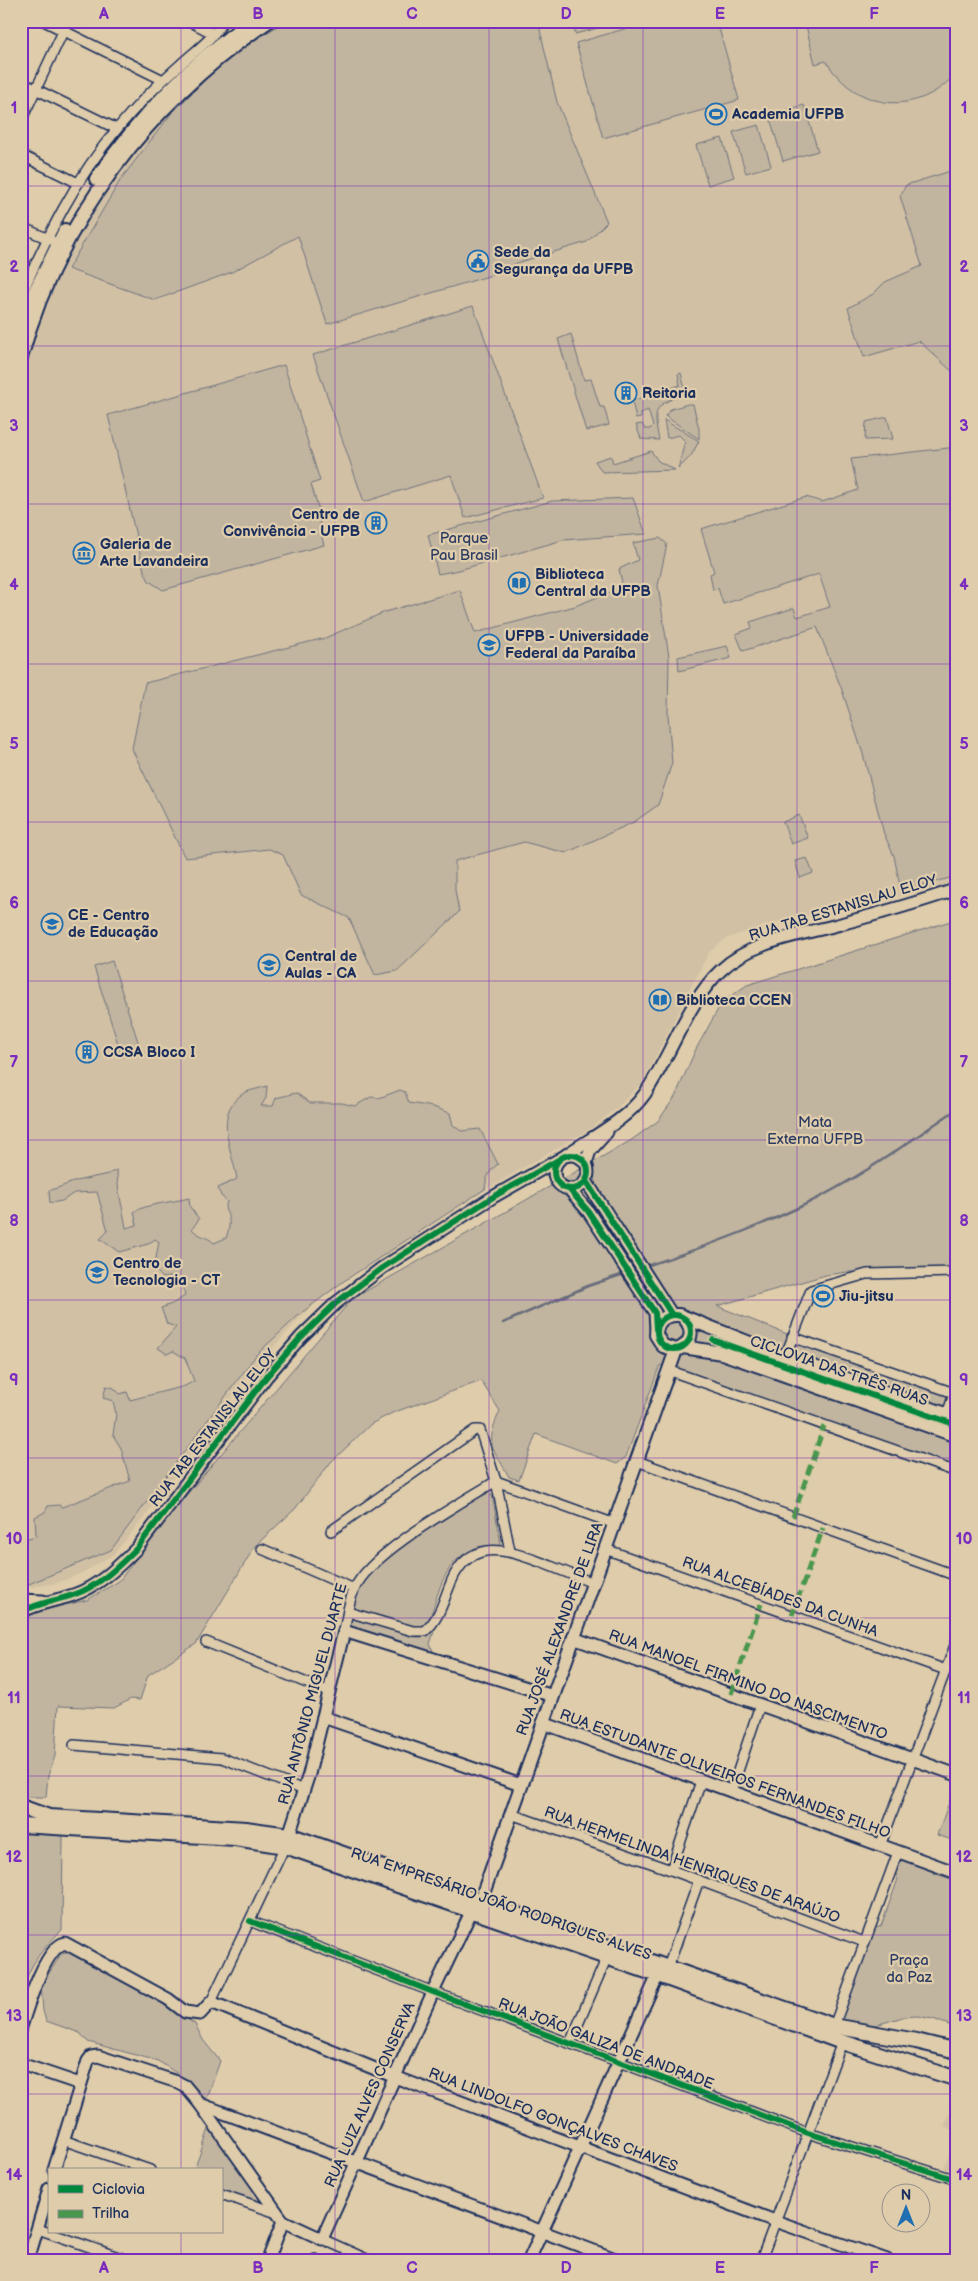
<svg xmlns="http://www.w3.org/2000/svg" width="978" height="2281" font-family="'Balsamiq Sans',sans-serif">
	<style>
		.built { fill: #d1c0a4 }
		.green { fill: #c2b59f; stroke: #6e727e }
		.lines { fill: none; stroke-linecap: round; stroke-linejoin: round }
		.stream { stroke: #686d7c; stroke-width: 2.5 }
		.minor-casing { stroke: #1b2f5e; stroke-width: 12 }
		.tertiary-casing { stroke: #1b2f5e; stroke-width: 15 }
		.secondary-casing { stroke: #1b2f5e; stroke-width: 16 }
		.primary-casing { stroke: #1b2f5e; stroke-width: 18 }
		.minor { stroke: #dfccaa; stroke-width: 9 }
		.tertiary { stroke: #dfccaa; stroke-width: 11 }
		.secondary { stroke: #dfccaa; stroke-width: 12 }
		.primary { stroke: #dfccaa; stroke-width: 14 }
		.quiet { stroke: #49964d; stroke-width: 5; stroke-dasharray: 10 5; stroke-linecap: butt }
		.cycleway-casing { stroke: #dfccaa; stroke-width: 9 }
		.cycleway { stroke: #00873e; stroke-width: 6 }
		.grid { fill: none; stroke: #7b2cbf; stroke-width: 1; stroke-opacity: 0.55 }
		.labels { text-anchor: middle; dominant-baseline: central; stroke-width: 4.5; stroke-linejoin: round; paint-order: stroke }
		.poi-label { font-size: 15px; font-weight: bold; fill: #1b2f5e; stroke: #dfccaa; text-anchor: start }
		.park-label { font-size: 15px; fill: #2c3c64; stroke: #dfccaa }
		.street-label { font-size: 15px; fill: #1b2f5e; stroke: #dfccaa }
		.neatline { fill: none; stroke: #7b2cbf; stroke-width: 2 }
		.grid-label { font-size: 16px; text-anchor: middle; font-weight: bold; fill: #7b2cbf }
	</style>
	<rect width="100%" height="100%" fill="#dfccaa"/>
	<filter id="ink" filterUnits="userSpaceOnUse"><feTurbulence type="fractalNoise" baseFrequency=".02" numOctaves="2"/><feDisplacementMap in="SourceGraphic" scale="10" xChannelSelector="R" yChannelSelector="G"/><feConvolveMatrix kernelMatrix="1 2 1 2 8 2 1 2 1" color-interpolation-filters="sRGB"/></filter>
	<g filter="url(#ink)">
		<g class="built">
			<polygon points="276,21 957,21 957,881 924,891 772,923 725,939 709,952 642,1083 618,1107 590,1129 434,1220 355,1273 308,1309 250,1373 145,1516 114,1554 82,1573 57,1583 21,1589 21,408 32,343 54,283 110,177 217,61"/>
			<polygon points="957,2095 957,2132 944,2127"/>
			<polygon points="957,2134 957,2173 944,2168"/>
		</g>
		<g class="green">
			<polygon points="286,21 541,21 540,30 557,102 607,222 587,242 517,263 492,275 327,324 298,236 232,272 155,300 68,269 121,179 171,114 230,55"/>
			<polygon points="574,21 625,21 575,34"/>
			<polygon points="652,21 717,21 739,100 603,138 576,43"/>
			<path d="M805 21H957V72C919 118 856 111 826 61L815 64Z"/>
			<polygon points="804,105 818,151 783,161 769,115"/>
			<polygon points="759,125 771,166 746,173 733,132"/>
			<polygon points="722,138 734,177 708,185 696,145"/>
			<polygon points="957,169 957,376 919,341 864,357 848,308 873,294 885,282 922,266 900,196 906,185"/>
			<polygon points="473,306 543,498 465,518 451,475 364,502 313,355"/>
			<polygon points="571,334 584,380 591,379 600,407 604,407 609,425 586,431 558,339"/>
			<polygon points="284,365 320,481 311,484 321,517 319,527 324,545 163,590 149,581 144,571 108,415"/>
			<path d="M681 373 686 394C655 404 652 408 659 440L641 439 636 425 642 424 645 429H650L653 426 648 410 641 413V418L636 419 632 401 680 385 678 374Z"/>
			<polygon points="688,404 693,404 699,429 699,439 665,416 671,409"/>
			<polygon points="887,417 893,439 865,440 866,422"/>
			<polygon points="664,420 699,441 691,456 678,469 685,441 679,435 667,438"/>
			<polygon points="957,447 957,876 901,891 894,856 884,834 863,754 842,690 817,627 743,651 736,634 752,628 750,622 794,608 797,617 830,607 819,574 723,604 718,588 713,590 710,574 714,572 701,529 806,497 822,502 858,490 851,459"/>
			<polygon points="651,451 658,461 675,470 602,472 595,461 611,456 613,463"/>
			<polygon points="633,498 646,534 563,540 459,570 438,574 428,535 552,501"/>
			<polygon points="660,538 667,544 658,586 669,657 668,714 672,763 658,805 634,822 566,853 524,842 455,861 455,890 459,912 397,971 375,975 349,918 301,895 283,855 269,849 185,858 132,749 145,683 325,638 385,612 460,590 475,633 575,606 623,587 619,569 638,560 633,543"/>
			<polygon points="727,646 731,658 679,671 678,657"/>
			<polygon points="799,815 808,838 791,844 783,822"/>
			<polygon points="807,858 813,873 800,878 795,861"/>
			<path d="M957 919V1269L847 1272 826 1275 717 1306 787 1334 957 1393V1478L818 1429 660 1365 626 1457 617 1464 536 1434 519 1480 509 1477C493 1447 484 1445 500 1411L481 1381 392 1413 371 1424 331 1462 295 1509 255 1546 196 1644 148 1675 140 1700 131 1699 114 1708 58 1706 55 1756 48 1776 46 1797H24L21 1794V1620L30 1613 87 1600 119 1581 167 1518 352 1299 630 1141 658 1121 675 1097 695 1051 722 1002 747 985Z"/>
			<polygon points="112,961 141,1051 122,1057 94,967"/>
			<path d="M267 1086 266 1098 261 1106H273L276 1098 296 1093 310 1103H342L355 1106 371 1097 379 1098 400 1090 405 1092 409 1103 433 1107 450 1113 453 1125 461 1131 480 1129 498 1164C489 1171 486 1177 485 1189L344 1281 300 1314 257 1354 111 1550 29 1584H21V1540L36 1536 35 1517 45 1512 48 1506 59 1505 62 1507 130 1481 121 1448 113 1435 116 1414 113 1401 103 1398 106 1386 114 1388 120 1394 127 1392 130 1400 185 1386 194 1381 185 1358 173 1351 167 1354 158 1348 176 1327 167 1324 161 1308 172 1304 185 1296 183 1285 176 1276 163 1278 154 1269 159 1242 155 1239 148 1244 119 1252 100 1239 108 1231 97 1192 74 1193 62 1201 50 1203 49 1191 76 1181 108 1174 117 1170C117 1190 123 1208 126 1228L137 1225 134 1212C145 1204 174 1202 189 1198L190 1207 199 1219 192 1229C199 1237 207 1236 214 1243L226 1238C230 1227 231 1219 225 1209L227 1201 221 1196 218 1188 237 1179C233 1153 213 1115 241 1095 247 1090 259 1089 267 1086Z"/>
			<path d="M486 1494 492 1495 501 1544C497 1548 479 1548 471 1551 443 1561 437 1598 428 1624L421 1630 353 1609C361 1565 405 1544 440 1522 455 1513 470 1502 486 1494Z"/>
			<polygon points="352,1619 355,1619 416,1637 423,1637 436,1625 430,1644 436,1658 350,1628 349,1625"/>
			<polygon points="956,1784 957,1835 955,1841 937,1835"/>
			<path d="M21 1832 63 1835 62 1930C39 1952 32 1962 21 1992Z"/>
			<polygon points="901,1855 931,1866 933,1873 957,1881 957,2028 933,2019 917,2016 903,2017 869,2027 839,2024 873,1929 881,1926 898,1879 894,1870"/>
			<polygon points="73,1952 134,1986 195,2024 203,2040 220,2061 206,2101 178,2074 158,2061 88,2042 80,2033 46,2021 43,2011 41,1986 61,1954"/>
			<polygon points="209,2129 239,2165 267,2205 221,2190 221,2170 194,2170"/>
		</g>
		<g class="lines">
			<g class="stream">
				<path d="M646 1266C699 1249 752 1230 802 1206 857 1180 907 1143 957 1109"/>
				<polyline points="503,1323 588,1286 624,1274"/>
			</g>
			<g class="minor-casing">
				<g id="minor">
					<polyline points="44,21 163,80"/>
					<polyline points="189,21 214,34"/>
					<polyline points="21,82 117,129"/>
					<polyline points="21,121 68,21"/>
					<polyline points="21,155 78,183"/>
					<polyline points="21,227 51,240"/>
					<path d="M21 296C47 237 75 179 117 129 136 106 158 84 181 64 195 51 214 38 223 21"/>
					<polyline points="792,1337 957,1394"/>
					<polyline points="785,1357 811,1290 867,1274 957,1272"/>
					<polyline points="668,1370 957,1472"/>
					<polyline points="947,1414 957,1386"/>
					<polyline points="637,1461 957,1576"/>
					<polyline points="331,1531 475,1430 480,1430 496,1481 510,1551"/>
					<polyline points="262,1549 354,1589"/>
					<polyline points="605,1549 946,1670"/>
					<path d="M348 1612 413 1631H425C442 1617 445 1592 455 1574 476 1537 512 1552 543 1563 560 1570 576 1576 593 1583"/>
					<path d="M344 1631C347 1618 348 1602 354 1590 369 1553 461 1503 496 1481L615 1524"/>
					<polyline points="206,1642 329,1692"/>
					<polyline points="74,1745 222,1758 304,1790"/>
					<polyline points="731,1792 760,1705"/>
					<polyline points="511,1814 671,1870 864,1942"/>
					<polyline points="880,1846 957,1640"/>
					<polyline points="671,1870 701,1781"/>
					<polyline points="250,1921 433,1992 808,2133 957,2180"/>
					<polyline points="668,1967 699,1880"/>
					<polyline points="211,2002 285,1846"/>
					<polyline points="834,2026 898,1852"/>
					<polyline points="570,2043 607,1957"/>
					<polyline points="63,2140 150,2170"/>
					<polyline points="221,2194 277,2213"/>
					<polyline points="38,2229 127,2260"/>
					<polyline points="322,2239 369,2260"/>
					<polyline points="314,2260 315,2259"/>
					<polyline points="761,2260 842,2042"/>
				</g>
			</g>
			<g class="tertiary-casing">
				<g id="tertiary">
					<circle cx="571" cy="1172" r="17"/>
					<path d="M566 1155C592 1137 625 1121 644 1095 671 1056 687 1002 721 970 750 942 799 935 837 925 877 914 918 903 957 889"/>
					<polyline points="586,1163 590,1151 607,1132"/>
					<polyline points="586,1181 672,1315"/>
					<polyline points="569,1189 588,1211 655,1313 656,1329"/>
					<polyline points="21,1600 43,1601"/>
					<path d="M21 1612C38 1603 55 1601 73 1595 98 1587 119 1566 137 1548L267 1376 301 1337 336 1303 382 1268 493 1197 558 1160"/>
					<polyline points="573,1638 957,1775"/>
					<polyline points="323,1717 521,1785"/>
					<polyline points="543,1723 957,1873"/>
					<polyline points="289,1835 309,1774 344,1631 553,1696"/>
					<path d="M21 2027C27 2008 45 1947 65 1943L168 1999 185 2012 200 2014 211 2002 395 2077 775 2221 887 2260"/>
					<polyline points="21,2064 80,2084"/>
					<polyline points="200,2104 618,2260"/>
					<polyline points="54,2170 88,2061 91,2057 98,2056 177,2082 185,2086 200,2104 283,2221"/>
					<polyline points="283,2221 322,2239 433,1992 472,1910 476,1905"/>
					<polyline points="28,2260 49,2189"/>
					<polyline points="268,2260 283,2221"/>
					<polyline points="529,2260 658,1975"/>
				</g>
			</g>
			<g class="secondary-casing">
				<g id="secondary">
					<path d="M96 179C139 117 190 64 251 21"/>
					<polyline points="21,319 65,230"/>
					<path d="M21 358C58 220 151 100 269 21"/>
					<path d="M684 1318C695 1330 692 1345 676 1350L663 1346 656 1335C656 1321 665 1314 679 1315L785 1357 957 1418"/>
					<polyline points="683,1347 722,1353 957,1436"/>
					<polyline points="480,1902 676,1350"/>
				</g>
			</g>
			<g class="primary-casing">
				<g id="primary">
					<polyline points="21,1807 49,1817 246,1829 289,1835 834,2026 916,2041 957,2051"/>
					<polyline points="21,1825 235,1838 285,1846 658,1975 842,2042 957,2079"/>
				</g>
			</g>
			<use href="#minor" class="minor"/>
			<use href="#tertiary" class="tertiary"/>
			<use href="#secondary" class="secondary"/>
			<use href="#primary" class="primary"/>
			<g class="quiet">
				<polyline points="793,1517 824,1426"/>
				<polyline points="792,1615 823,1528"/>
				<polyline points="731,1694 761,1604"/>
				<polyline points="314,2260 315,2259"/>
			</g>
			<g class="cycleway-casing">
				<g id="cycleway">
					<circle cx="571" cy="1172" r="17"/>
					<polyline points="586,1181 672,1315"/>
					<polyline points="569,1189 588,1211 655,1313 656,1329"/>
					<circle cx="674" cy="1332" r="17"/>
					<polyline points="713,1340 957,1425"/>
					<path d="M21 1612C38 1603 55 1601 73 1595 98 1587 119 1566 137 1548L267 1376 301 1337 336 1303 382 1268 493 1197 558 1160"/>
					<polyline points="250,1921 433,1992 808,2133 957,2180"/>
				</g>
			</g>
			<use href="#cycleway" class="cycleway"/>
		</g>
	</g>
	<path class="grid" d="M181 21V2170M335 21V2260M489 21V2260M643 21V2260M797 21V2260M21 186H957M21 346H957M21 504H957M21 664H957M21 822H957M21 981H957M21 1140H957M21 1300H957M21 1458H957M21 1618H957M21 1776H957M21 1935H957M21 2094H957M181 2232V2260"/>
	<defs>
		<g id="stadium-ring" transform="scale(1.125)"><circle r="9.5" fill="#dfccaa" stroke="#1f6fb2" stroke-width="1.5"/><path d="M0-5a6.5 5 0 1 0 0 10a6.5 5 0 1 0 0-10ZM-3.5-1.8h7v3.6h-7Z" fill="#1f6fb2"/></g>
		<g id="civic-ring" transform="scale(1.125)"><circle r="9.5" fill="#dfccaa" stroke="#1f6fb2" stroke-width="1.5"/><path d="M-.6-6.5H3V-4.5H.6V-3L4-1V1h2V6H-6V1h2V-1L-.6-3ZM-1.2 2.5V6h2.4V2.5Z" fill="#1f6fb2"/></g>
		<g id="building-ring" transform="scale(1.125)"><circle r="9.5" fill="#dfccaa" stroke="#1f6fb2" stroke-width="1.5"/><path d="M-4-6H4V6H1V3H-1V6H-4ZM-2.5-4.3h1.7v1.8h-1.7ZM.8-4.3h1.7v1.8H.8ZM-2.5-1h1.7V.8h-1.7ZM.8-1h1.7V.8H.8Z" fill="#1f6fb2"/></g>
		<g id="museum-ring" transform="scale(1.125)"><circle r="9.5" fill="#dfccaa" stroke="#1f6fb2" stroke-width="1.5"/><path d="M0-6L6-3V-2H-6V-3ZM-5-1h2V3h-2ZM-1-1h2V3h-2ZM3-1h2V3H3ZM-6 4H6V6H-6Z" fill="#1f6fb2"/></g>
		<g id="library-ring" transform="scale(1.125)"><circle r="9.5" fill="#dfccaa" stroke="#1f6fb2" stroke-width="1.5"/><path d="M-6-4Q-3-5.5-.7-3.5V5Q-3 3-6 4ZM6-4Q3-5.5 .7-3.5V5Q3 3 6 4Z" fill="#1f6fb2"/></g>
		<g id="university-ring" transform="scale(1.125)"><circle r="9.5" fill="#dfccaa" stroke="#1f6fb2" stroke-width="1.5"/><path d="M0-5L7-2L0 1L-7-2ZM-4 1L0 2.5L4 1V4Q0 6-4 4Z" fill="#1f6fb2"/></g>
	</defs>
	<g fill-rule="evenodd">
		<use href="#stadium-ring" x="716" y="114"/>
		<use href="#civic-ring" x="478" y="261"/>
		<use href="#building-ring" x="626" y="393"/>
		<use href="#building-ring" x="376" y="523"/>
		<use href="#museum-ring" x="84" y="553"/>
		<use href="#library-ring" x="519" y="583"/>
		<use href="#university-ring" x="489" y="645"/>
		<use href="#university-ring" x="52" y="924"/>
		<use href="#university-ring" x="269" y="965"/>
		<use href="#library-ring" x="660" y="1000"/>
		<use href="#building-ring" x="87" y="1052"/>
		<use href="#university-ring" x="97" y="1272"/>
		<use href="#stadium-ring" x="823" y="1296"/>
	</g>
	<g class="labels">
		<g class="poi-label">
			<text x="732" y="114">Academia UFPB</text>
			<text x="494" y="252">Sede da<tspan x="494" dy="17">Segurança da UFPB</tspan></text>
			<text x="642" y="393">Reitoria</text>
			<text x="360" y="514" text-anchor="end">Centro de<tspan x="360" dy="17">Convivência - UFPB</tspan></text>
			<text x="100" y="544">Galeria de<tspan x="100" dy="17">Arte Lavandeira</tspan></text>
			<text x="535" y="574">Biblioteca<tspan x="535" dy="17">Central da UFPB</tspan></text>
			<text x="505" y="636">UFPB - Universidade<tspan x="505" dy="17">Federal da Paraíba</tspan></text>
			<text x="68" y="915">CE - Centro<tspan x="68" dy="17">de Educação</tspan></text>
			<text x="285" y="956">Central de<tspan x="285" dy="17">Aulas - CA</tspan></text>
			<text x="676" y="1000">Biblioteca CCEN</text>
			<text x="103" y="1052">CCSA Bloco I</text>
			<text x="113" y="1263">Centro de<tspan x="113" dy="17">Tecnologia - CT</tspan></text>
			<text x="839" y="1296">Jiu-jitsu</text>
		</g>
		<g class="park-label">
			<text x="464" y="538">Parque<tspan x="464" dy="17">Pau Brasil</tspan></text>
			<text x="815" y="1122">Mata<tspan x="815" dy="17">Externa UFPB</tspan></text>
			<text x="909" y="1960">Praça<tspan x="909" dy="17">da Paz</tspan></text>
		</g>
		<g class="street-label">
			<text transform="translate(843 908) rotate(-17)">RUA TAB ESTANISLAU ELOY</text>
			<text transform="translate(839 1371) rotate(19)">CICLOVIA DAS TRÊS RUAS</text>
			<text transform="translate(213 1428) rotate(-52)">RUA TAB ESTANISLAU ELOY</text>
			<text transform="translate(780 1597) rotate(20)">RUA ALCEBÍADES DA CUNHA</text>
			<text transform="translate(560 1629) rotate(-70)">RUA JOSÉ ALEXANDRE DE LIRA</text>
			<text transform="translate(748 1685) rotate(20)">RUA MANOEL FIRMINO DO NASCIMENTO</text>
			<text transform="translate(313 1694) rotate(-75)">RUA ANTÔNIO MIGUEL DUARTE</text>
			<text transform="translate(725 1774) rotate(20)">RUA ESTUDANTE OLIVEIROS FERNANDES FILHO</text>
			<text transform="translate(692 1865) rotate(20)">RUA HERMELINDA HENRIQUES DE ARAÚJO</text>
			<text transform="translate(501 1904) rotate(19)">RUA EMPRESÁRIO JOÃO RODRIGUES ALVES</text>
			<text transform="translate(606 2044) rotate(21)">RUA JOÃO GALIZA DE ANDRADE</text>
			<text transform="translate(370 2095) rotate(-66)">RUA LUIZ ALVES CONSERVA</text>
			<text transform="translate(553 2120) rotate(21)">RUA LINDOLFO GONÇALVES CHAVES</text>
		</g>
	</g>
	<rect width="978" height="2281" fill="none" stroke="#dfccaa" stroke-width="55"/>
	<rect x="48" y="2168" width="175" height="65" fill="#dfccaa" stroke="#918d8c"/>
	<rect x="58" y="2185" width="25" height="8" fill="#00873e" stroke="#918d8c"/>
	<text x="92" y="2194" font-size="15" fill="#1b2f5e">Ciclovia</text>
	<rect x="58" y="2210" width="25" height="8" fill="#49964d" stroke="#918d8c"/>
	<text x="92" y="2218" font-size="15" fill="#1b2f5e">Trilha</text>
	<g transform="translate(906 2208)"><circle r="24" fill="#dfccaa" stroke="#918d8c"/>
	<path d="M0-4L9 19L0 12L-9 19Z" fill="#1f6fb2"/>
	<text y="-8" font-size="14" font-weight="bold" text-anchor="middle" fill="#1b2f5e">N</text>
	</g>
	<rect x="28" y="28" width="922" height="2226" class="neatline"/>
	<g class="grid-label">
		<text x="104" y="19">A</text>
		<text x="258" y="19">B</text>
		<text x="412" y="19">C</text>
		<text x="566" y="19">D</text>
		<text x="720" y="19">E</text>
		<text x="874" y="19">F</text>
		<text x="14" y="113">1</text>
		<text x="964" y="113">1</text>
		<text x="14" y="272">2</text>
		<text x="964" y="272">2</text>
		<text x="14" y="431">3</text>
		<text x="964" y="431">3</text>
		<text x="14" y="590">4</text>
		<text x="964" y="590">4</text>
		<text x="14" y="749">5</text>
		<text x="964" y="749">5</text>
		<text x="14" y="908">6</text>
		<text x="964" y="908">6</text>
		<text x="14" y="1067">7</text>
		<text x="964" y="1067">7</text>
		<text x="14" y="1226">8</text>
		<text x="964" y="1226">8</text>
		<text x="14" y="1385">9</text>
		<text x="964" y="1385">9</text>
		<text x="14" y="1544">10</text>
		<text x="964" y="1544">10</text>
		<text x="14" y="1703">11</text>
		<text x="964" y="1703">11</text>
		<text x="14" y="1862">12</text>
		<text x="964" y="1862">12</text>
		<text x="14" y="2021">13</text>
		<text x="964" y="2021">13</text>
		<text x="14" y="2180">14</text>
		<text x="964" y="2180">14</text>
		<text x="104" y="2273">A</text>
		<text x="258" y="2273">B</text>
		<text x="412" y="2273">C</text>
		<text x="566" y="2273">D</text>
		<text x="720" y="2273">E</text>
		<text x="874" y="2273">F</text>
	</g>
</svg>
